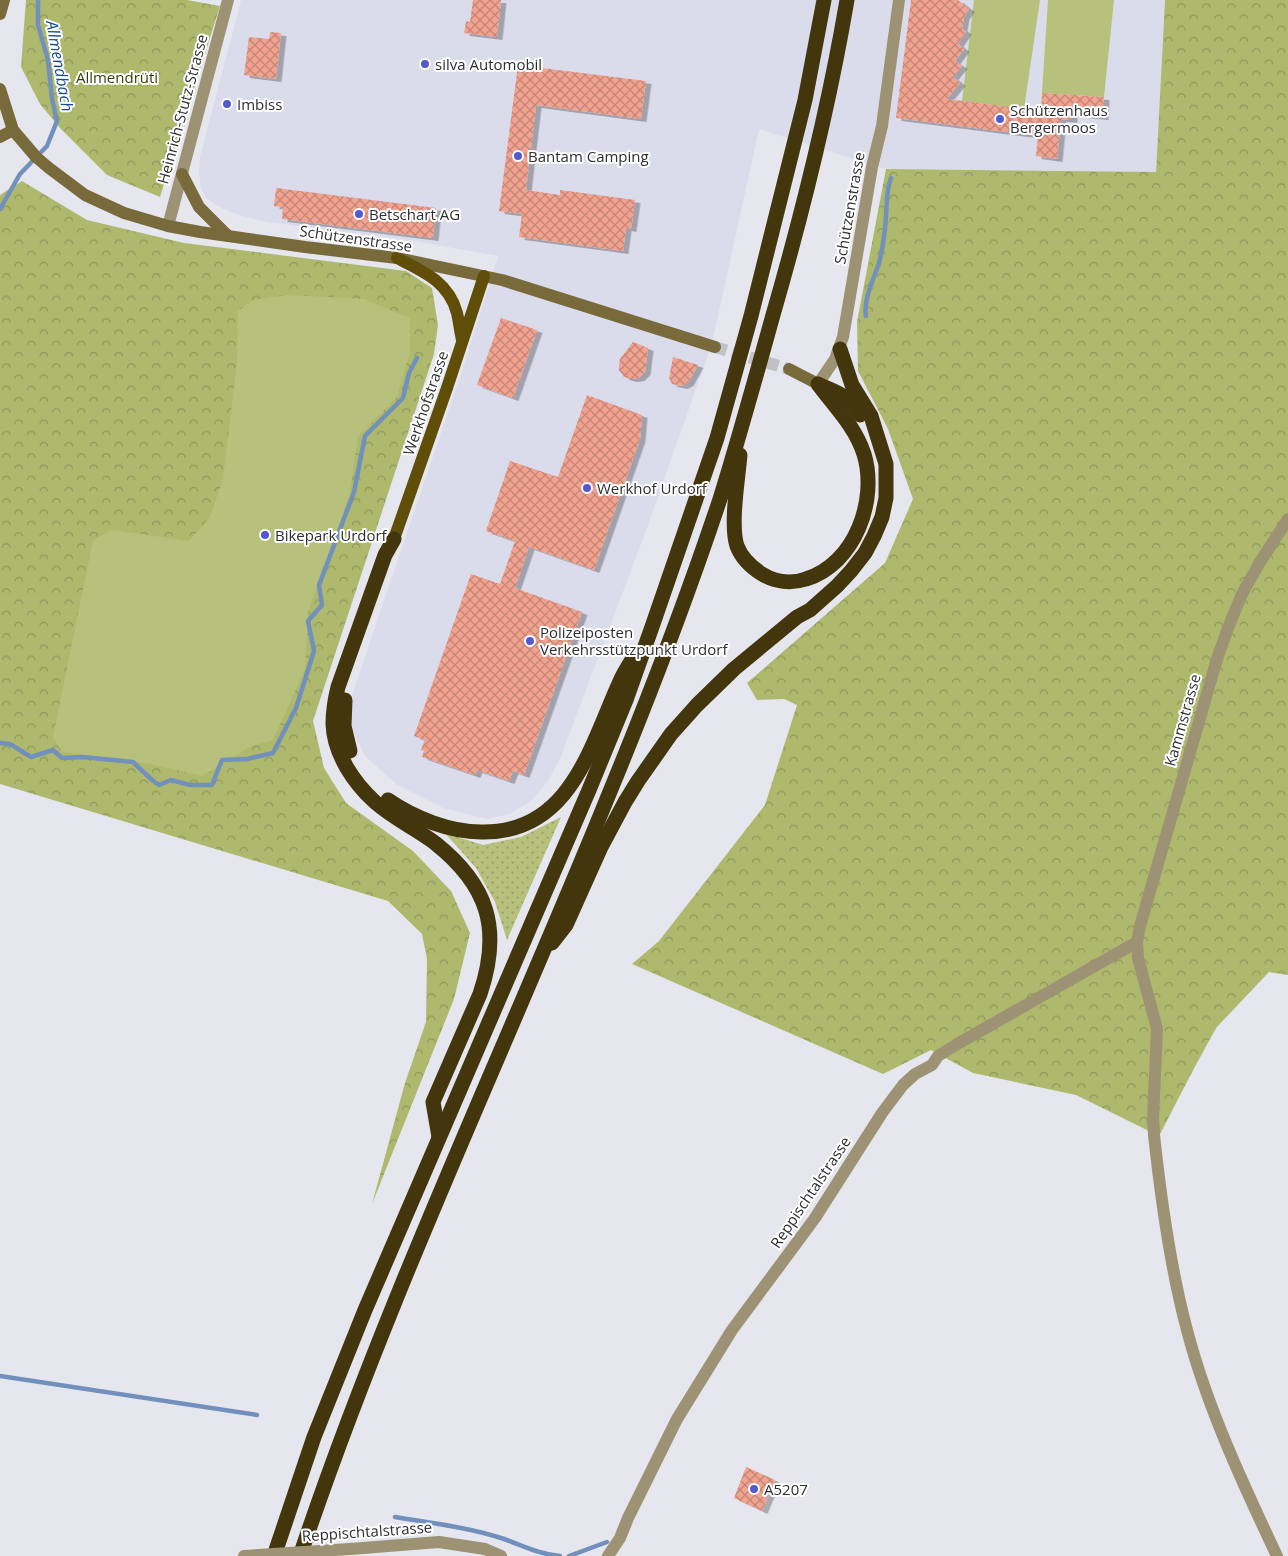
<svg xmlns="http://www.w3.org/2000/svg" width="1288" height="1556" font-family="'Open Sans',sans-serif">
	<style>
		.built { fill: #dbdceb }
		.grass { fill: url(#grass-dots) }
		.forest { fill: url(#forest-crowns) }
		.green { fill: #b7c17c }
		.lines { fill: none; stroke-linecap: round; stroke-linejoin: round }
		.stream { stroke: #7290bc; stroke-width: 4.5 }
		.building { fill: url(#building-cross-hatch); filter: url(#shadow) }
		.secondary-tunnel { stroke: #c1c1c8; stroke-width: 12; stroke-dasharray: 12 6; stroke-linecap: butt }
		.street { stroke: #9d9274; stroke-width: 12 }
		.secondary { stroke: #796a3c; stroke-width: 12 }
		.primary { stroke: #604d07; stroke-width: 12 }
		.highway { stroke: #43360d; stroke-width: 15 }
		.street-bridge { stroke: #9d9274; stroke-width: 12 }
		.poi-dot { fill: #5459d0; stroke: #fff; stroke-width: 2 }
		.labels { text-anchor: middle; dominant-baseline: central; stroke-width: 4; stroke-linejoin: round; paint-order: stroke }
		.poi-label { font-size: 15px; fill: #2e2e31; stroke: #fff; text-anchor: start }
		.park-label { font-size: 15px; fill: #393f03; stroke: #fff }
		.street-label { font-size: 15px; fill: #2e2e31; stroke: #fff }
		.water-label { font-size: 16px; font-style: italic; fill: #134a90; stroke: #fff }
	</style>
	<defs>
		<pattern id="grass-dots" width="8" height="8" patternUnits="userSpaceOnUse" patternTransform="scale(1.25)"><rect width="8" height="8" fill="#b7c17c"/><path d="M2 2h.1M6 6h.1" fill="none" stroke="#959d66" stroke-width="1.8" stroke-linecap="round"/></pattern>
		<pattern id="forest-crowns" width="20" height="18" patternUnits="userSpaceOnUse" patternTransform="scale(1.25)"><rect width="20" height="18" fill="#aeb96e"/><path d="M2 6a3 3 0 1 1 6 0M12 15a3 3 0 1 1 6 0" fill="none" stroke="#8e975b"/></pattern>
		<pattern id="building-cross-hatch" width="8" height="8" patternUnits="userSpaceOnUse" patternTransform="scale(1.25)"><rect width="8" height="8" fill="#f2a390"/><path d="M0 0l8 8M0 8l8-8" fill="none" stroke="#c48576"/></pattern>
		<filter id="shadow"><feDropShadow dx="5.5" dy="3" stdDeviation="0" flood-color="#0004"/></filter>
	</defs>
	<rect width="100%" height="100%" fill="#e6e6ee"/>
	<polygon class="built" points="241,0 1165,0 1156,172 886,169 759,129 712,343 647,528 561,756 548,781 532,800 510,814 487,819 443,808 396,784 365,756 352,730 352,695 464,365 498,256 409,240 267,222 242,216 219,207 206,198 201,189 199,174 200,157"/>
	<polygon class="grass" points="561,817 507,940 495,902 476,868 445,833 483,845 521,837"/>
	<g class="forest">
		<polygon points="26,0 187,0 220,6 160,197 107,175 61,129 40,104 21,67"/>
		<polygon points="1165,0 1288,0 1288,975 1269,972 1216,1028 1191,1074 1159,1136 1076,1095 973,1073 931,1050 883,1074 632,964 659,941 765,805 797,705 784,699 757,700 747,683 885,563 913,499 888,429 858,371 857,322 886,169 1156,172"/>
		<polygon points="22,181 87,220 184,243 406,271 432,288 438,325 434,354 313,721 324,768 346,803 413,851 451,891 470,933 454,999 372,1204 405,1083 426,1022 427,959 422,934 388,901 0,784 0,195"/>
	</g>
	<g class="green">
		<polygon points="974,0 1040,0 1024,109 962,101"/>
		<polygon points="1048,0 1114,0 1104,97 1042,93"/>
		<polygon points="287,295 364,299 410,318 410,352 397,397 358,437 349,497 308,612 305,669 273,740 251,746 202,776 151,764 62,752 53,737 93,540 112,530 189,541 210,517 223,479 237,363 238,311 253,300"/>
	</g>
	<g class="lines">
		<g class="stream">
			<polyline points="0,209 20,174 47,146 57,121 52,99 48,60 38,25 38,0"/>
			<path d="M866 316C863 299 874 279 879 263 883 248 885 231 886 216 887 203 886 191 891 178"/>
			<polyline points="0,743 10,744 31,757 53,750 62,758 82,757 133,762 152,780 159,785 171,780 190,785 212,785 222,760 247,759 273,753 296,708 314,651 308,621 322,605 319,585 354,492 365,436 403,398 409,373 417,358"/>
			<polyline points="0,1376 257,1415"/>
			<path d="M395 1517C430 1523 467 1527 501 1538 522 1545 537 1554 560 1556"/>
			<polyline points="569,1556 607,1542"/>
		</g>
	</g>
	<g class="building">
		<polygon points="473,0 501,0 497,37 464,33 466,21 470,22"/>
		<polygon points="911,0 958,0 969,9 964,17 962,28 966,32 958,44 964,49 955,61 962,66 953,77 960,83 947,99 1041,111 1042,93 1104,97 1103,117 1072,114 1072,120 1061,119 1057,159 1036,156 1038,136 896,118"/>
		<polygon points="270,32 281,33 276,79 244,75 249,37 269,39"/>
		<polygon points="518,65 646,81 641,119 536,105 526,190 560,195 560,190 635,200 631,229 626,228 623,251 519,237 522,214 499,211"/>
		<polygon points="276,188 436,208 433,238 282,219 283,207 274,206"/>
		<polygon points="501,318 537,330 513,398 477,385"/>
		<polygon points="633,342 648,348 645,372 639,378 631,379 624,377 619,370 619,366 620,359"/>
		<polygon points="673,357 698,365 688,383 682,386 672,384 669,378"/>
		<polygon points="587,395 642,415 640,439 594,570 529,547 515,588 582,612 524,775 513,771 509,781 477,770 475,775 422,757 424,751 421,750 425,740 414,736 471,574 500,584 515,541 486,531 510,461 558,477"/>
		<polygon points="746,1467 775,1480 762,1511 734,1498"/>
	</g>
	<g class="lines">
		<polyline class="secondary-tunnel" points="715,347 789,369"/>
		<g class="street">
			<polyline points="168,226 228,0"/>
			<polyline points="818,384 835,359 843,337 872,167 882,126 899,0"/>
			<polyline points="350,1549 439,1542 485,1549 501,1556"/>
			<polyline points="608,1556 620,1538 628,1518 677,1419 732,1330 815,1218 882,1113 903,1085 915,1074 932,1065 938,1056 959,1043 1137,942"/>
			<path d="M1277 1556C1243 1484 1207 1407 1187 1330 1170 1267 1161 1200 1154 1135L1153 1119 1157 1029 1138 958 1137 942 1140 926 1217 659 1228 628 1242 594 1260 562 1288 519"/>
		</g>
		<g class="secondary">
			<polyline points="0,14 4,0"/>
			<polyline points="0,89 13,130 36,157 49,168 85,195 124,213 168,226 200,232 305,247 397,258 502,280 715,347"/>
			<polyline points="0,137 13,130"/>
			<polyline points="182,174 199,207 228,236"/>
			<polyline points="789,369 818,384"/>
		</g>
		<g class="primary">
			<path d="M397 258C423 271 449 282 457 313 459 322 460 331 462 340"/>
			<polyline points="394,539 447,388 484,276"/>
		</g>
		<g class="highway">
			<path d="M820 385C840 394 848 395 860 415"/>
			<path d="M740 455C738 479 730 525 737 546 742 559 751 567 762 574 775 582 791 584 806 579 855 564 878 500 864 454 855 426 835 407 818 384"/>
			<path d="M394 539 385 555 338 687C335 699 333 711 333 724 334 754 354 783 375 802 393 818 416 829 435 843 488 885 502 929 480 994L433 1102 439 1137"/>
			<polyline points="345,700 344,726 350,751"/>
			<path d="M388 800C414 818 450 832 481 832 572 834 591 743 622 677 626 669 631 662 635 654"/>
			<polyline points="552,943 566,925 601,847 625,802 638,781 671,734 697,705 734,669 797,617 810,610 837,586 851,571 865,553 874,536 882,517 886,498 886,464 871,416 852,385 840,349"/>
			<polyline points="274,1556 314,1437 365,1310 589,790 626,700 653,624 717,438 751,316 805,100 824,0"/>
			<path d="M300 1556C387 1296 506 1048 609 794 649 697 687 598 720 499 739 438 756 376 773 315 803 211 829 106 847 0"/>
		</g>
		<polyline class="street-bridge" points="244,1556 350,1549"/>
	</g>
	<g class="poi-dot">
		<circle cx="425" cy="64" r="5"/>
		<circle cx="227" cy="104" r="5"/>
		<circle cx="1000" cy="119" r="5"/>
		<circle cx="518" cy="156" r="5"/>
		<circle cx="359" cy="214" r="5"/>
		<circle cx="587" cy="488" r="5"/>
		<circle cx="265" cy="535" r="5"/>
		<circle cx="530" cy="641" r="5"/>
		<circle cx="754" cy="1489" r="5"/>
	</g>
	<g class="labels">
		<g class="poi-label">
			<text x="435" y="64">silva Automobil</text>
			<text x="237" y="104">Imbiss</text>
			<text x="1010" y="110">Schützenhaus<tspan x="1010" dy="17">Bergermoos</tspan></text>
			<text x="528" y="156">Bantam Camping</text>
			<text x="369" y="214">Betschart AG</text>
			<text x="597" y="488">Werkhof Urdorf</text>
			<text x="275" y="535">Bikepark Urdorf</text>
			<text x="540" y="632">Polizeiposten<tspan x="540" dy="17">Verkehrsstützpunkt Urdorf</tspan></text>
			<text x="764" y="1489">A5207</text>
		</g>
		<g class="park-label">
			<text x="117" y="77">Allmendrüti</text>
		</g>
		<g class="street-label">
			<text transform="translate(182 109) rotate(-75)">Heinrich-Stutz-Strasse</text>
			<text transform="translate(849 208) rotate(-80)">Schützenstrasse</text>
			<text transform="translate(356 238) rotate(8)">Schützenstrasse</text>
			<text transform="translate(425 403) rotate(-71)">Werkhofstrasse</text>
			<text transform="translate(1182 720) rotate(-74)">Kammstrasse</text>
			<text transform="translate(810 1192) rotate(-56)">Reppischtalstrasse</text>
			<text transform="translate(367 1531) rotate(-4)">Reppischtalstrasse</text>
		</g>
		<g class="water-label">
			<text transform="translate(60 66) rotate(80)">Allmendbach</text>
		</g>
	</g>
</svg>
